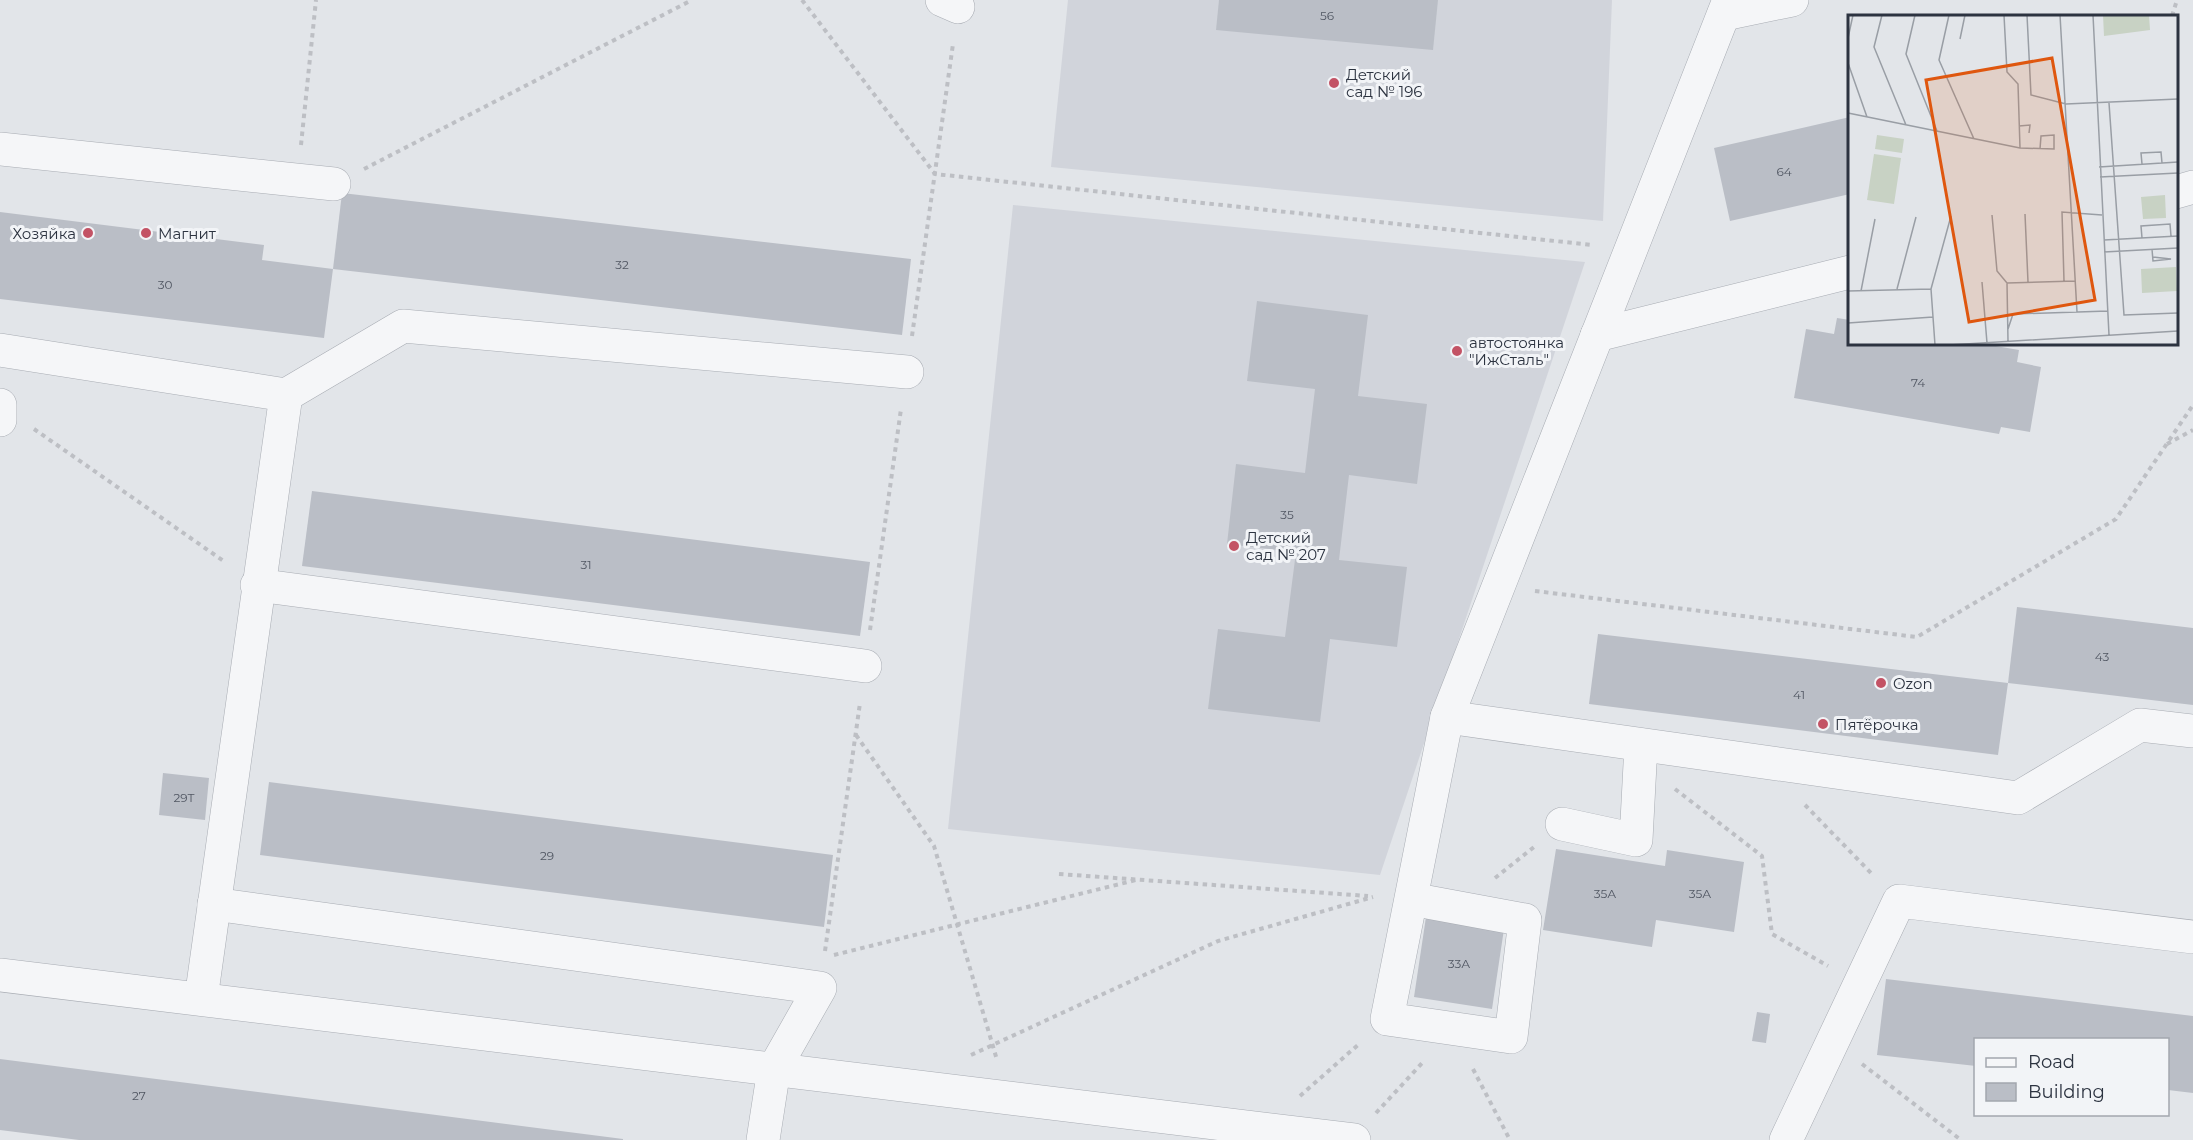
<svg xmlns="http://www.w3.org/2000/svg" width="2193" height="1140" font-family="Montserrat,sans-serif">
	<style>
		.built { fill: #d1d4db }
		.building { fill: #babec6 }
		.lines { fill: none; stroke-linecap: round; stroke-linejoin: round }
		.minor-casing { stroke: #a8acb3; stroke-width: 34 }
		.path { stroke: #bdbfc4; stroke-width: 4; stroke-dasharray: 4.5 4.5; stroke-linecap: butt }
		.minor { stroke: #f5f6f8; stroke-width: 33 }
		.poi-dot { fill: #c35365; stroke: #f2f4f7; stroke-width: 2 }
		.labels { text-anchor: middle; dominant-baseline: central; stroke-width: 6; stroke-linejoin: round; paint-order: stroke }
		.number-label { font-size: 12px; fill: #505662 }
		.poi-label { font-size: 15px; fill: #2c3340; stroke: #f2f4f7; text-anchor: start }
		.inset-road { fill: none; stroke: #999ea5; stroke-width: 1.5 }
		.view { fill: #df570f; fill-opacity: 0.15; stroke: #df570f; stroke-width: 3 }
		.inset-edge { fill: none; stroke: #2c3340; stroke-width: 3 }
	</style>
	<rect width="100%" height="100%" fill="#e2e5e9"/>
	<g class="built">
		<polygon points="1068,0 1612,0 1603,221 1051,167"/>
		<polygon points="1013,205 1585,262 1380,875 948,829"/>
	</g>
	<g class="building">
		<polygon points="1219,0 1438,0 1433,50 1216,30"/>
		<polygon points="1850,117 1850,194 1730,221 1714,148"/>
		<polygon points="342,193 911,259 902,335 333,269"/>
		<polygon points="0,212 264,245 262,260 333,269 324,338 0,299"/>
		<polygon points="1257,301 1368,315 1358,396 1427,404 1417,484 1349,475 1339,560 1407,567 1397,647 1330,639 1320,722 1208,709 1218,629 1285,637 1296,552 1227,544 1236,464 1305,473 1315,389 1247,381"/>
		<polygon points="1837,318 1850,320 1850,344 1984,344 2019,350 2017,362 2041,367 2030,432 2001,427 1999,434 1794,398 1806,329 1834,334"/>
		<polygon points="312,491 870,562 860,636 302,566"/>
		<polygon points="2017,607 2193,628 2193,705 2008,683"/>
		<polygon points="1598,634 2008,683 1998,755 1589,704"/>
		<polygon points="163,773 209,778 205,820 159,815"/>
		<polygon points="269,782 833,855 824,927 260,855"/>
		<polygon points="1556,849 1665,866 1667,850 1744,862 1734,932 1656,920 1652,947 1543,930"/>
		<polygon points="1426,917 1504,929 1492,1009 1414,997"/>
		<polygon points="1886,979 2193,1016 2193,1093 2168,1090 2168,1040 1976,1040 1976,1066 1877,1055"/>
		<polygon points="1757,1012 1770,1014 1766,1043 1752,1041"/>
		<polygon points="0,1059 623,1139 623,1140 79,1140 0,1130"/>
	</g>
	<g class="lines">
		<g class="minor-casing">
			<g id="minor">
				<polyline points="942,0 958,7"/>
				<polyline points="1724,14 1792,0"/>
				<polyline points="0,149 334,184"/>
				<polyline points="2176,192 2193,187"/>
				<polyline points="1597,335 1850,272"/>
				<polyline points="0,350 286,395"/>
				<polyline points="0,405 0,420"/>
				<polyline points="257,585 865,666"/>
				<polyline points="1447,717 2018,798 2140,725 2193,731"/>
				<polyline points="1562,824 1636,840 1641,745"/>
				<polyline points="1411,899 1525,920 1511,1037 1387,1019 1447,717 1729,0"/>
				<polyline points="214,904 820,988 774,1069 763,1140"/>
				<polyline points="0,975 1354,1140"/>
				<polyline points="201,999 286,395 403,326 907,372"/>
				<polyline points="1786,1140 1899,901 2193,937"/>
			</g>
		</g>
		<g class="path">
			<polyline points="802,0 935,174 1592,245"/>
			<polyline points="2172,16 2177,0"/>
			<polyline points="301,145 316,0"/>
			<polyline points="364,169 692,0"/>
			<polyline points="912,336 953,44"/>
			<polyline points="34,429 225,562"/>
			<polyline points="2167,444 2193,430"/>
			<polyline points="1535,591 1917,637 2116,519 2193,405"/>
			<polyline points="870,630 901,409"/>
			<polyline points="856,735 934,846 997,1060"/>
			<polyline points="1675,789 1762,856 1772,934 1828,966"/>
			<polyline points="1805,805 1873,875"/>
			<polyline points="1059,874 1368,896"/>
			<polyline points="1495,878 1534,847"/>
			<polyline points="825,951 860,703"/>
			<polyline points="834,955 1136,880"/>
			<polyline points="971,1055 1218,941 1373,897"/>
			<polyline points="1862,1064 1961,1140"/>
			<polyline points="1473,1069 1510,1140"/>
			<polyline points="1300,1096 1359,1044"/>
			<polyline points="1376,1113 1424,1061"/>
		</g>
		<use href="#minor" class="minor"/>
	</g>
	<g class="poi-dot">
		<circle cx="1334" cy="83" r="6"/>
		<circle cx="88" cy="233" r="6"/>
		<circle cx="146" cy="233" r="6"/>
		<circle cx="1457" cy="351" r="6"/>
		<circle cx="1234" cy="546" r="6"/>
		<circle cx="1881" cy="683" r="6"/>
		<circle cx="1823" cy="724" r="6"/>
	</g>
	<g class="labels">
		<g class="number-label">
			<text x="1327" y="15">56</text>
			<text x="1784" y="171">64</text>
			<text x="622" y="264">32</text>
			<text x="165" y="284">30</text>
			<text x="1918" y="382">74</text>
			<text x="1287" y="514">35</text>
			<text x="586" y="564">31</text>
			<text x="2102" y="656">43</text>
			<text x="1799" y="694">41</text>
			<text x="184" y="797">29Т</text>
			<text x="547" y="855">29</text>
			<text x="1605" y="893">35А</text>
			<text x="1700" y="893">35А</text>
			<text x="1459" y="963">33А</text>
			<text x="139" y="1095">27</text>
		</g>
		<g class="poi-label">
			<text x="1346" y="74">Детский<tspan x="1346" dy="17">сад № 196</tspan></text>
			<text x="76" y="233" text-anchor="end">Хозяйка</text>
			<text x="158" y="233">Магнит</text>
			<text x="1469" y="342">автостоянка<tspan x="1469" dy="17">"ИжСталь"</tspan></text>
			<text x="1246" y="537">Детский<tspan x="1246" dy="17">сад № 207</tspan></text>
			<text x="1893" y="683">Ozon</text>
			<text x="1835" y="724">Пятёрочка</text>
		</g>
	</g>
	<g transform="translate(1848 15)">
		<rect width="330" height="330" fill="#e2e5e9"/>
		<path d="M250 0H301L302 15 256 21 255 0ZM29 120 56 124 54 138 27 134ZM26 139 53 143 46 189 19 185ZM317 180 318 203 295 204 293 182ZM328 252 329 276 294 278 293 254Z" fill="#c8d2c4"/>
		<path class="inset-road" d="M34 0 26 32 58 110M67 0 58 39 89 116M101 0 91 45 126 124M156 0 159 57 170 69 172 133M179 0 183 80 218 89 330 84M212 0 229 297M245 0 261 320M0 23 5 0M112 24 117 0M0 48 19 102M261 88 276 300 330 298M0 98 172 133 206 134V120L193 121 192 134M171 111 182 110 181 118M294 149 293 138 313 137 314 148M251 152 330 147M252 162 330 158M177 199 180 267M144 200 149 256 159 268 227 266M294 223 293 211 322 209 323 221M256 225 330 221M304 234 305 246 323 244 305 242M256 237 330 233M216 266 214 197 254 200M134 267 139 328M159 268 160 326M49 274 68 202M83 274 103 201M0 276 83 274 87 330M13 276 27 204M0 308 85 302M160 314 165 299 260 296M101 330 330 316"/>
		<path class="view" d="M204 43 247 285 121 307 78 65Z"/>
		<rect width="330" height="330" class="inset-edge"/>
	</g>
	<rect x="1974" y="1038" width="195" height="78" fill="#f2f4f7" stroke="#a3a7ae" stroke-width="1.5"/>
	<rect x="1986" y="1058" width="30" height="9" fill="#f5f6f8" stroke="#a3a7ae" stroke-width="1.5"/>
	<text x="2028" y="1068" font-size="18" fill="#2c3340">Road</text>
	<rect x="1986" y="1083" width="30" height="18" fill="#babec6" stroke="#a3a7ae" stroke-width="1.5"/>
	<text x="2028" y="1098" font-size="18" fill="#2c3340">Building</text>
</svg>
